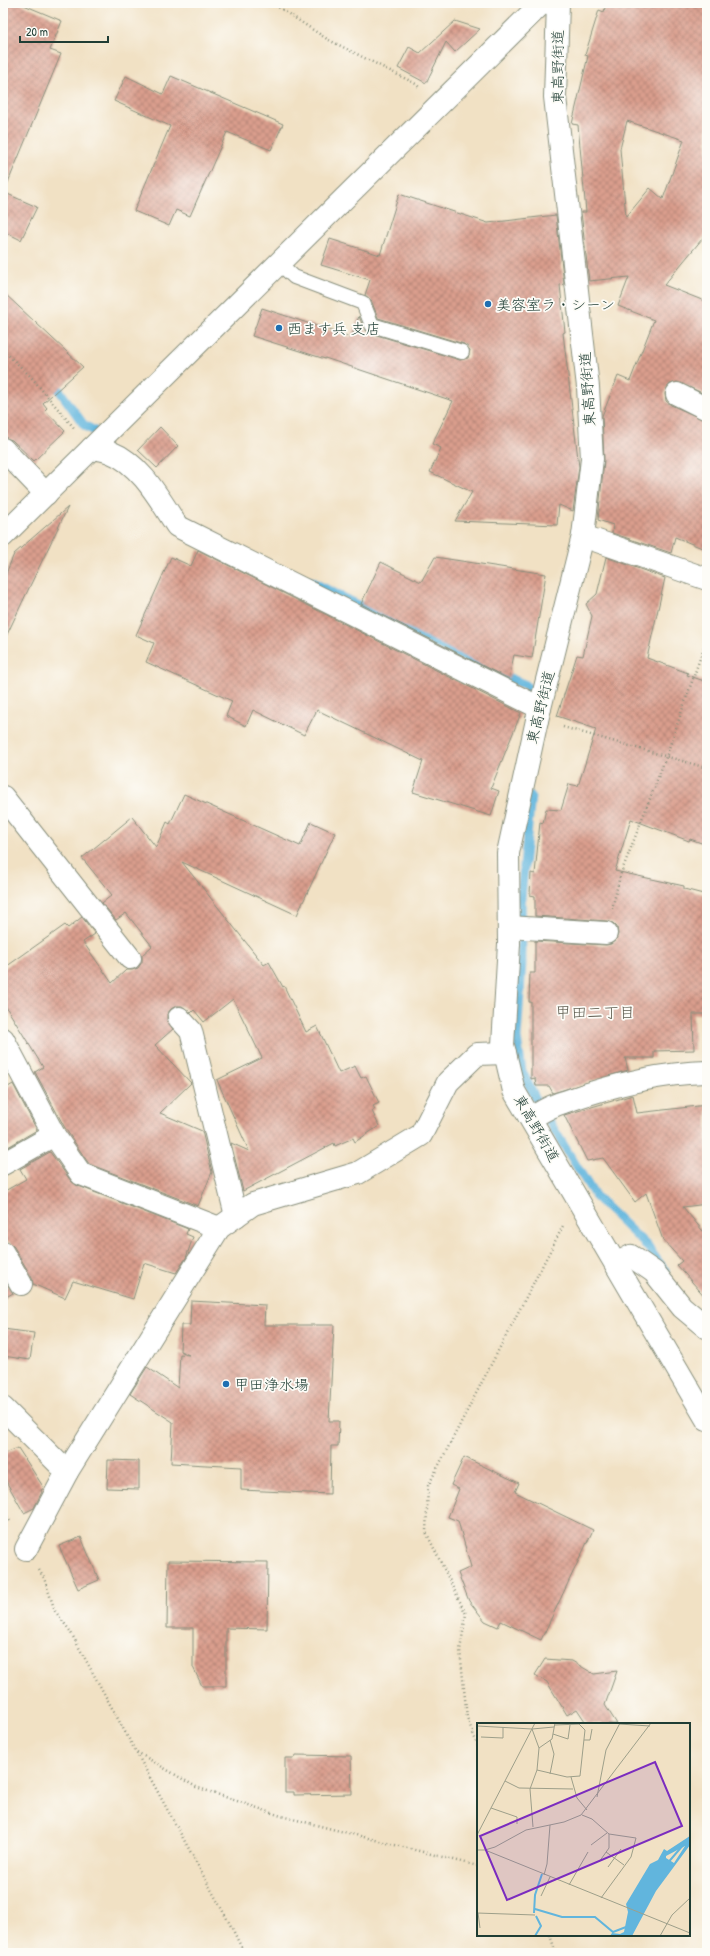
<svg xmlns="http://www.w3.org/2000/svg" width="710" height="1956" font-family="'Patrick Hand','Klee One',sans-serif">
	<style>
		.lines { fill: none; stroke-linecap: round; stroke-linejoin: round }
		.stream { stroke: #61b5dd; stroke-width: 9 }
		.building { fill: url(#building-cross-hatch); fill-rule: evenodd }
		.service-casing { stroke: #888f7c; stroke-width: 16 }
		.minor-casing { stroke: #888f7c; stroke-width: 24 }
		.tertiary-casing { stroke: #888f7c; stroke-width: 24 }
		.path { stroke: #888f7c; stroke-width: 2.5; stroke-dasharray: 1 3; stroke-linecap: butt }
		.service { stroke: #fff; stroke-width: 14 }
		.minor { stroke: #fff; stroke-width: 22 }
		.tertiary { stroke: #fff; stroke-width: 22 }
		.poi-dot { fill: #1f6fb2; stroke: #fdfcf7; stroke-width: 1.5 }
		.labels { text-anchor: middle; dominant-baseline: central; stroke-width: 3.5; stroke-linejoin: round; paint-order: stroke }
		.street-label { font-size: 15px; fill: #1f3d34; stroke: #fdfcf7 }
		.poi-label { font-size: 15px; fill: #1f3d34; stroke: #fdfcf7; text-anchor: start }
		.neighbourhood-label { font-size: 16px; fill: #605f53; stroke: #fdfcf7 }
		.inset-river { fill: none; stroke: #61b5dd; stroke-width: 2 }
		.inset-road { fill: none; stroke: #9d9f8a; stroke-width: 1 }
		.view { fill: #7b2cbf; fill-opacity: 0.15; stroke: #7b2cbf; stroke-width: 2 }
		.inset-edge { fill: none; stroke: #1f3d34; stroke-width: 2 }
	</style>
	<defs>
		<pattern id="building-cross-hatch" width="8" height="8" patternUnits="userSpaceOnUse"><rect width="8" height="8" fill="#da9e8d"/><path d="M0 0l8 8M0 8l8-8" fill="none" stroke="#b08274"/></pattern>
	</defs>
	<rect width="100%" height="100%" fill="#fdfcf7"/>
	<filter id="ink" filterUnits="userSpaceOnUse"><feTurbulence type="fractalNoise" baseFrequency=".025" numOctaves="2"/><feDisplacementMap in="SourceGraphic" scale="8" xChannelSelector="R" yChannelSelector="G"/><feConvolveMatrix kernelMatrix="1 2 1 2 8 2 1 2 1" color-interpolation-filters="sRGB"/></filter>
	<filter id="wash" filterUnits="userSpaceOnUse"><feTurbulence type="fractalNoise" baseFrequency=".012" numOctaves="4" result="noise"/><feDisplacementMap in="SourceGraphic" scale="16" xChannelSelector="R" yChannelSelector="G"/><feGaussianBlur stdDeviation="0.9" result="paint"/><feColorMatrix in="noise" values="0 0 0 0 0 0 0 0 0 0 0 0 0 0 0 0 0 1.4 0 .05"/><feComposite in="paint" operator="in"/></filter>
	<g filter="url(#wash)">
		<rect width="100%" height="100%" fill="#f1e1c4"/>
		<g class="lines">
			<g class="stream">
				<polyline points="52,380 84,425 103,436"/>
				<polyline points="310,581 488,669 526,685 536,699"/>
				<polyline points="531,796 521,897 522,963 517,1038 522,1071 536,1100 595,1196 647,1246 665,1271"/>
			</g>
		</g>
		<g id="blocks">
			<g class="building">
				<polygon points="3,3 19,3 62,21 50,50 61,54 4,192"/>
				<path d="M606 3H707V233L664 285 707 302V395L677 382 670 384 666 389 665 394 666 401 671 405 707 421V550L675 537 671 553 612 533 613 525 598 520 604 460 602 416 618 376 630 381 654 320 618 306 629 277 589 281 581 212H586L578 125 572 124 588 56 585 55 599 10 604 12ZM627 121 684 140 663 199 650 188 626 217 620 149Z"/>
				<polygon points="455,21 480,29 455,52 446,42 426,83 398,68 409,47 420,53"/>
				<polygon points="126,76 163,94 171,76 283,124 271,150 227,132 190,216 176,210 169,226 134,211 170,126 114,101"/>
				<polygon points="3,192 37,207 21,240 3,231"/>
				<polygon points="399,194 488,223 556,215 564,284 560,285 565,332 563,333 579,467 573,511 559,505 557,525 455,521 472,492 430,472 441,448 432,444 453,401 325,358 325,359 252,336 262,308 350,337 352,336 359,316 364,329 370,333 460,360 468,358 470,350 464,344 378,318 371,300 365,295 370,280 321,265 330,239 380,255"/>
				<polygon points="3,292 83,367 43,403 47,408 45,410 65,431 34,461 12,440 3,437"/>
				<polygon points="160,427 178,446 157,468 138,450"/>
				<polygon points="68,507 29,588 3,643 3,581 14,554"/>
				<polygon points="198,550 521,713 491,788 499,791 491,816 413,792 423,761 317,710 304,735 253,710 246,726 226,716 232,701 146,662 154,643 136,635 171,557 191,566"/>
				<polygon points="435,557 546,574 532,658 514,655 509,679 361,604 381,562 421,582"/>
				<polygon points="606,557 665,578 647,658 688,673 687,675 707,682 707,845 690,839 689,841 631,819 615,871 684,886 684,889 707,895 707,1014 693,1014 694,1050 654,1051 654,1058 625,1058 628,1070 553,1093 549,1086 536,1086 535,1078 531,1079 531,1002 529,1002 530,973 535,973 535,941 606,945 611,944 616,940 618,934 617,927 613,923 607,921 535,916 535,896 530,895 531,873 535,874 540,822 543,823 546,809 561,810 569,784 578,786 596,729 557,716 577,655 583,656 592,616 586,604 597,594"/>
				<polygon points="184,794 300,846 311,822 335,833 297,915 182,862 264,965 269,962 283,987 284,986 306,1032 317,1026 339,1073 355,1066 361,1078 366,1076 379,1103 373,1106 375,1109 372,1111 379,1126 355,1142 353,1138 335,1146 334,1143 243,1191 231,1143 249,1151 217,1080 262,1058 233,999 204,1022 194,1010 191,1013 182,1006 176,1006 171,1009 167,1014 167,1020 173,1029 155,1045 191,1083 160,1113 202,1131 212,1172 198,1206 89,1164 65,1128 35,1072 43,1067 3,1002 3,969 65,925 68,928 82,917 95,934 83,942 112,983 126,970 132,970 138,968 142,962 142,955 152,946 126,913 116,920 102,903 112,895 82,858 132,817 156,847 167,822 170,824"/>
				<polygon points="13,1084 37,1130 8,1147 3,1139 3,1090"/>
				<polygon points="633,1095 637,1113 707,1105 707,1204 683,1207 707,1236 707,1299 677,1265 682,1261 663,1240 646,1193 635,1202 603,1158 587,1161 564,1115"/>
				<polygon points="50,1152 71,1181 76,1185 188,1229 186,1234 193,1237 186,1258 176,1273 144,1263 133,1299 73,1281 65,1298 33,1284 32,1278 14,1247 9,1242 3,1241 3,1192 26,1179 20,1169"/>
				<polygon points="3,1278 13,1293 3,1299"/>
				<polygon points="191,1301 265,1305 264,1325 334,1325 329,1421 339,1421 338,1446 331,1446 330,1494 241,1490 241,1467 171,1463 173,1422 130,1394 147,1367 178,1388 180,1354 189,1355 180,1351 181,1325 190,1325"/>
				<polygon points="3,1329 34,1333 30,1360 3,1356"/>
				<polygon points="18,1448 44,1488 41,1490 42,1492 34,1508 24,1513 3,1476 3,1454"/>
				<polygon points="464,1457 519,1483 515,1492 593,1530 541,1640 501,1621 498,1627 485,1621 469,1601 458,1573 471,1567 458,1521 448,1517 459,1489 451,1485"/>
				<polygon points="108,1460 139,1461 139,1489 107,1488"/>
				<polygon points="81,1537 99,1580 78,1589 59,1546"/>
				<polygon points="168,1561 268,1562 267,1629 226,1628 226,1686 202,1686 193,1667 193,1628 167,1628"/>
				<polygon points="545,1659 572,1661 594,1674 617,1671 605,1705 617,1724 587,1724 577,1709 567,1715 547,1682 535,1675"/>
				<polygon points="295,1755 351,1756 352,1794 294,1795 294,1792 285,1792 285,1758 294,1758"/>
			</g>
		</g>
	</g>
	<g filter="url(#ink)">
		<use href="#blocks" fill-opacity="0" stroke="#888f7c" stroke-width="1"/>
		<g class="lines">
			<g class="service-casing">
				<polyline id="service" points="279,263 294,277 363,303 372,325 462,352"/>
			</g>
			<g class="minor-casing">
				<g id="minor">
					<polyline points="677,394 707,409"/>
					<path d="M92 448C98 449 104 450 110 452 141 464 160 500 177 526L540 708"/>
					<polyline points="3,449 46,494"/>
					<polyline points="583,536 707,579"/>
					<polyline points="3,797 130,958"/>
					<polyline points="509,927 606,933"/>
					<polyline points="179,1018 191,1031 236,1216"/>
					<polyline points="3,1039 54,1135 81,1174 219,1228"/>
					<path d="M531 1118C541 1112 552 1105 564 1102 609 1086 659 1073 707 1072"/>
					<polyline points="3,1164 54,1135"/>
					<polyline points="3,1253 21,1284"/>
					<polyline points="616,1264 631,1256 654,1272 682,1307 707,1328"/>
					<polyline points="3,1408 67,1472 219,1228 253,1204 358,1173 421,1135 448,1082 477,1054 505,1053 503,1045 509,944 508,853 537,720"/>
					<polyline points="26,1549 67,1472"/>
				</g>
			</g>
			<g class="tertiary-casing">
				<g id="tertiary">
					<polyline points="3,536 542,3"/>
					<polyline points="537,720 583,536 592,459 588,387 555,97 558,3"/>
					<polyline points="505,1053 514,1091 707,1420"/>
				</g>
			</g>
			<g class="path">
				<polyline points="272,3 327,39 416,84 420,88"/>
				<polyline points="3,350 31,377 75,429"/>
				<polyline points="563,727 707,768"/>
				<polyline points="612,909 620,876 666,757 707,638"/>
				<polyline points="3,1510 11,1523"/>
				<polyline points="39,1570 44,1578 55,1611 70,1631 232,1928 244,1953"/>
				<polyline points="478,1746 467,1718 460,1650 466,1614 426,1532 428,1486 563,1226"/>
				<polyline points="137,1752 196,1787 281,1816 478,1866"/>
				<polyline points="550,1935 556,1953"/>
			</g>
			<use href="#service" class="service"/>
			<use href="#minor" class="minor"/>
			<use href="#tertiary" class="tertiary"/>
		</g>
	</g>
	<g class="poi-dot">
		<circle cx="488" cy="304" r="4"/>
		<circle cx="279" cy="328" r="4"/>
		<circle cx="226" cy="1384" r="4"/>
	</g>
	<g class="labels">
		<g class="street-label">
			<text transform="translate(557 67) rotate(-90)">東高野街道</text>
			<text transform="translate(587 389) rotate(-94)">東高野街道</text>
			<text transform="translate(540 707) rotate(-76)">東高野街道</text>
			<text transform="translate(537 1128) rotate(60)">東高野街道</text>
		</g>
		<g class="poi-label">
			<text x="496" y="304">美容室ラ・シーン</text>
			<text x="287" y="328">西ます兵 支店</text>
			<text x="234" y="1384">甲田浄水場</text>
		</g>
		<g class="neighbourhood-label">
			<text x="595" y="1012">甲田二丁目</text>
		</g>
	</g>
	<g transform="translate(477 1723)">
		<rect width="213" height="213" fill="#f1e1c4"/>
		<path d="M213 113V122L179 168 155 213H133L135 210 143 211 147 209 151 189 149 181 173 141 181 137 187 126 190 128ZM208 123 197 140 189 135V133Z" fill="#61b5dd" fill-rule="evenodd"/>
		<path class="inset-river" d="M189 142 213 114M58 186 85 194H118L136 209 149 204M57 190 58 172 65 151M58 213 64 203 59 193"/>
		<path class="inset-road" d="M142 1 173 3M77 2 103 1M0 3 55 6 77 4M55 6 62 25 60 47 53 66 56 104M76 11 91 16 93 2M4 14 26 15V4M73 17 77 31 73 51M107 17H113L115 6M62 25 75 16 78 0M60 47 90 54 103 53 108 7 102 1M94 54 100 75 110 87M28 58 42 65 96 66M120 74 129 27 143 0M14 85 40 94V101M105 92 115 96 132 111 159 115 154 134 124 175M0 112 58 0M114 122 130 110M0 127H8L18 124 49 107 87 99 104 92 174 0M8 127 213 210M129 129 147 142M122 139 132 125V111M131 144 144 126M67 152 70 141 73 102M92 162 111 129M64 173 73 154M0 190 58 192M1 190 3 205M183 213 195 192 213 175"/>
		<path class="view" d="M178 39 205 103 30 177 3 113Z"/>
		<rect width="213" height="213" class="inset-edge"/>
	</g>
	<rect width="710" height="1956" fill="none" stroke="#fdfcf7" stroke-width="16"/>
	<path d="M20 36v6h88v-6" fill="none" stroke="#1f3d34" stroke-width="2"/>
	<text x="26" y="36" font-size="12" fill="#1f3d34" stroke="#fdfcf7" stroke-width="3" paint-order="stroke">20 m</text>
</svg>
